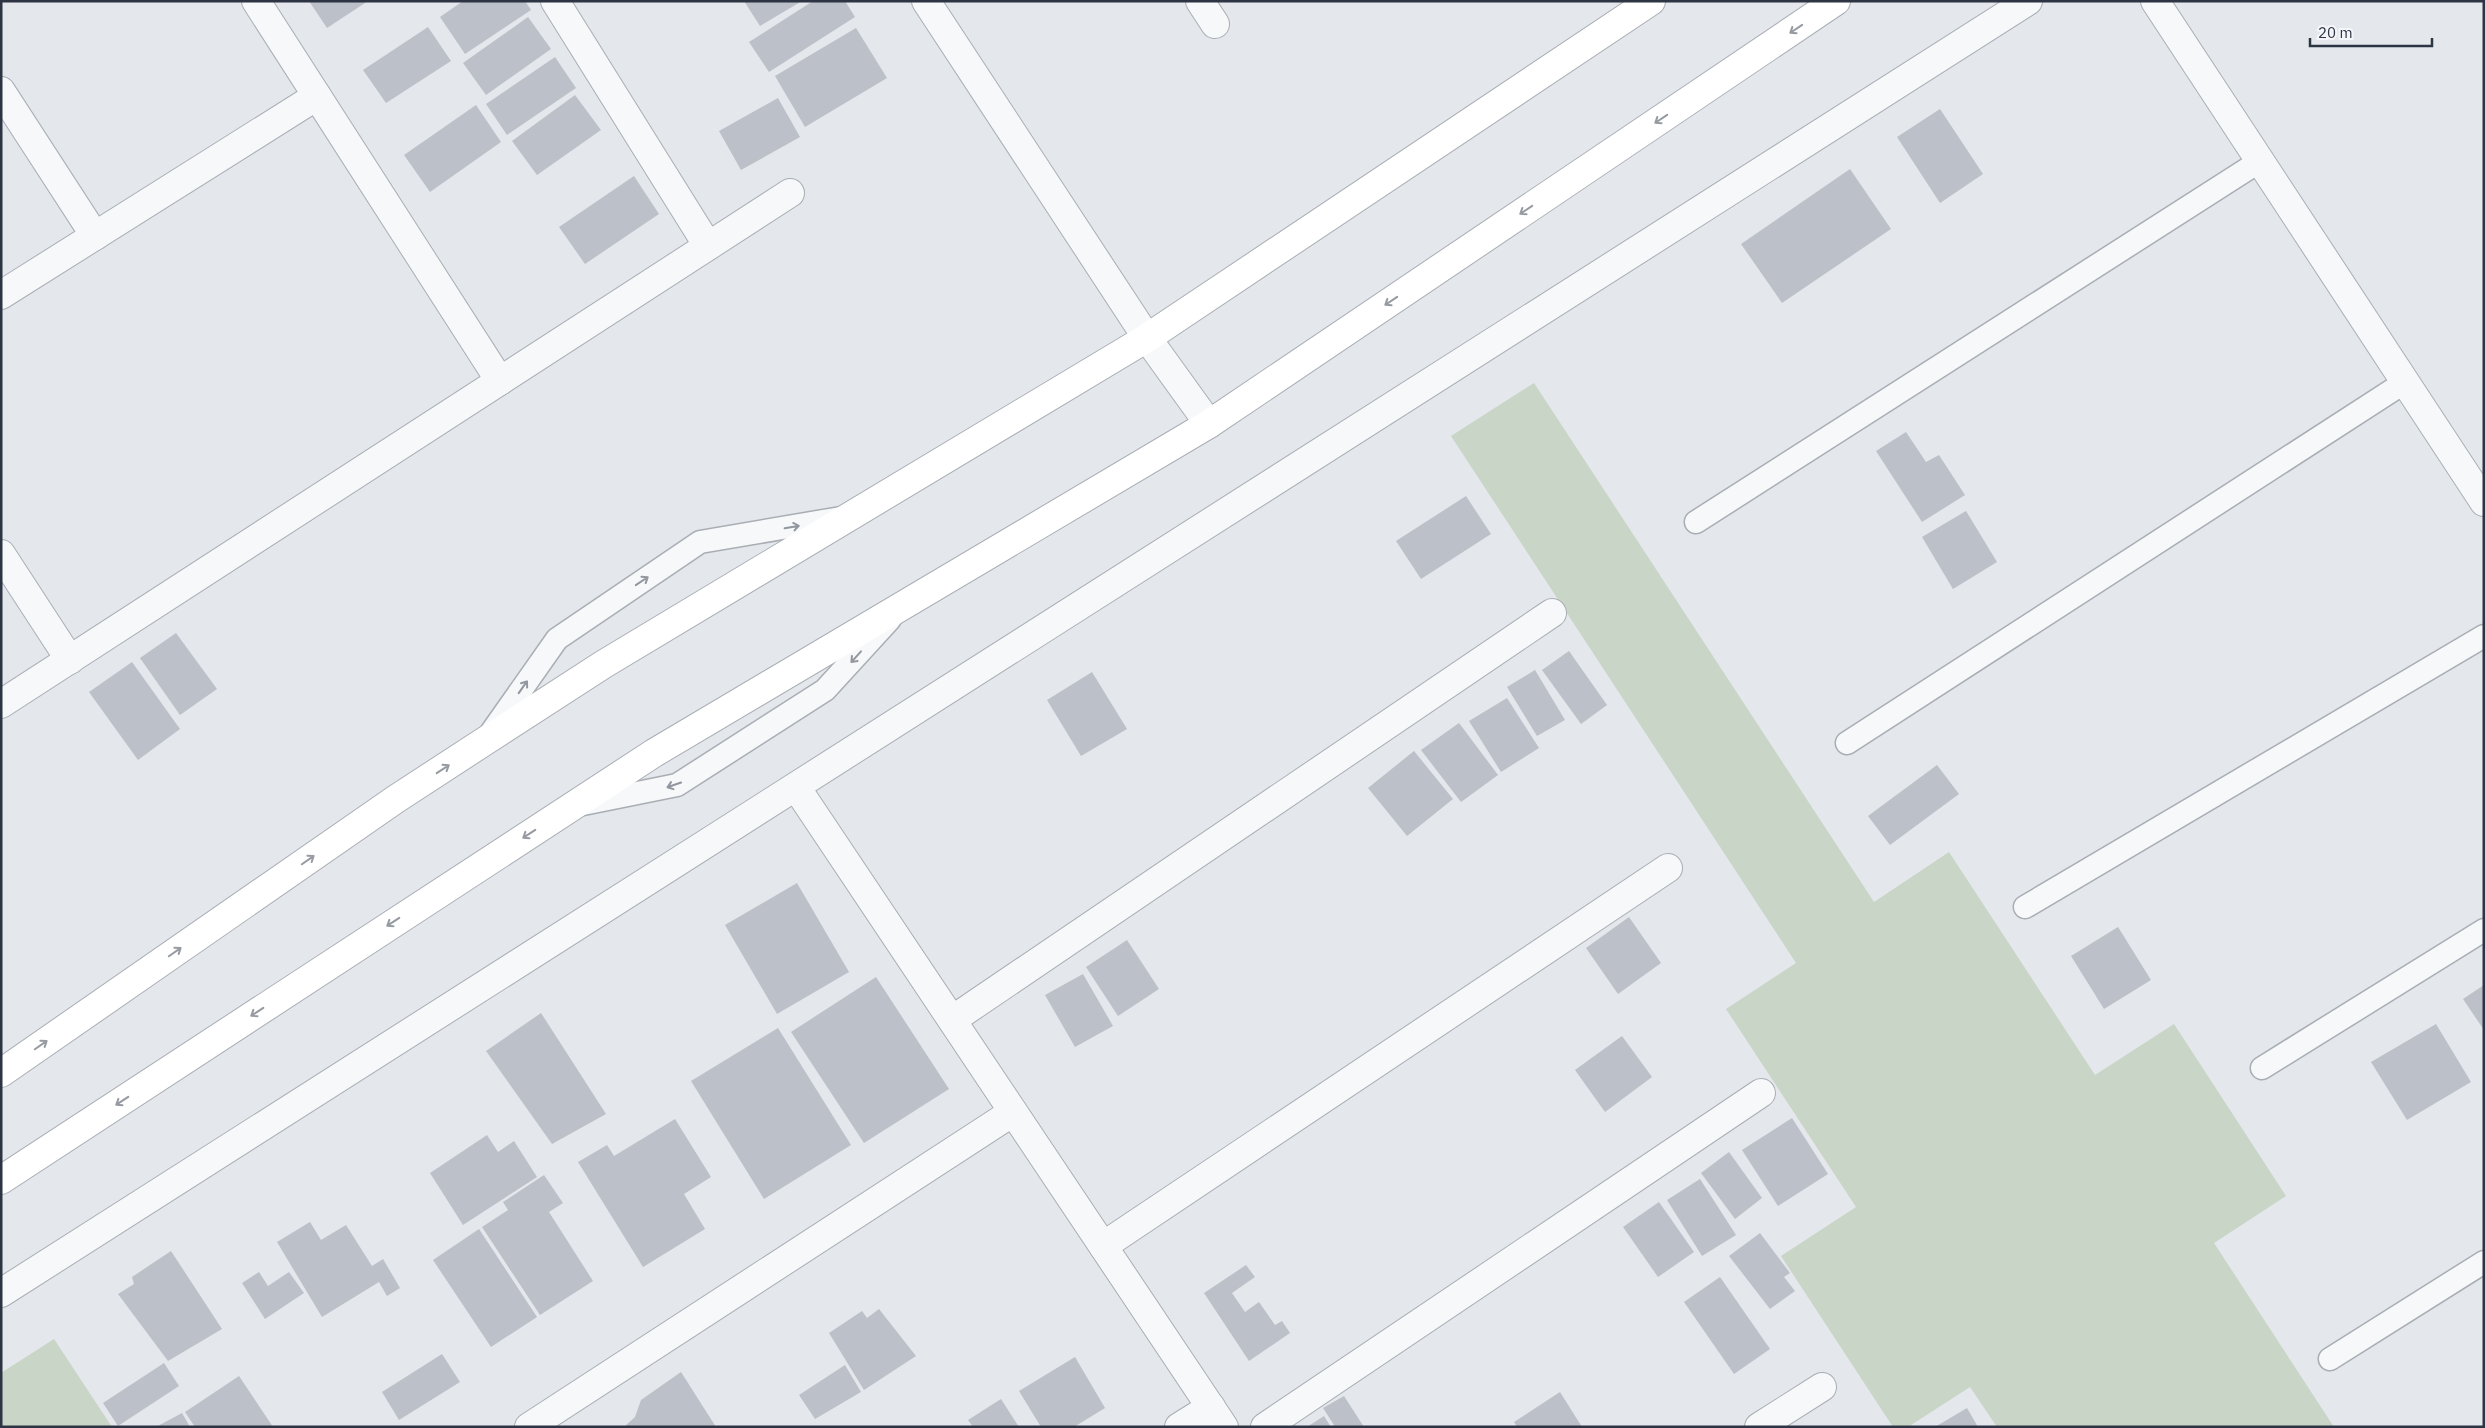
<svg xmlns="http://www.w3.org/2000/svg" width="2485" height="1428" font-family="'IBM Plex Sans',sans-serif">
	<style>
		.green { fill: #c9d5c6 }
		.building { fill: #bcc0c8 }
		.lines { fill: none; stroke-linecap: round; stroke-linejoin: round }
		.lane-casing { stroke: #a9aeb5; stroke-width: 25 }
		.street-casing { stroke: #a9aeb5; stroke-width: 30 }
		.secondary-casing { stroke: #a9aeb5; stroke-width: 30 }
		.lane { stroke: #f7f8fa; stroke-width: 22 }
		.street { stroke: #f7f8fa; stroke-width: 28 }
		.secondary { stroke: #fff; stroke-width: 28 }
		.oneway { stroke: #969aa1 }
		.oneway2 { stroke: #92969e }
	</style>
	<rect width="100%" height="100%" fill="#e4e7eb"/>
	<g class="green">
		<polygon points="1534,383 1874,902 1949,852 2095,1075 2174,1024 2286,1196 2214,1243 2334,1427 1997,1427 1970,1387 1908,1427 1893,1427 1781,1256 1856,1207 1726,1009 1796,963 1451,436"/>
		<polygon points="54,1339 112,1427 1,1427 1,1373"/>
	</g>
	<g class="building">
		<polygon points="309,1 368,1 327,28"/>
		<polygon points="463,1 525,1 531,10 465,54 440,17"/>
		<polygon points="744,1 802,1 760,26"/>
		<polygon points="813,1 845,1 855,17 769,72 749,42"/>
		<polygon points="528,17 551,49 486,95 463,63"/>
		<polygon points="428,27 451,61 386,103 363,70"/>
		<polygon points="856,28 887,78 805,127 775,76"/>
		<polygon points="555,57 576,88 507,135 486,104"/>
		<polygon points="575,95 601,130 537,175 512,141"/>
		<polygon points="778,98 800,137 741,170 719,131"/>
		<polygon points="476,105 501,142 430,192 404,155"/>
		<polygon points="1940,109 1983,174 1940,203 1897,137"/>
		<polygon points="1850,169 1891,229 1782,303 1741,244"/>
		<polygon points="634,176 659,214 585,264 559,227"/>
		<polygon points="1906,432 1926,462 1939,455 1965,495 1922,522 1876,451"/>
		<polygon points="1466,496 1491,534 1421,579 1396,541"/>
		<polygon points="1966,511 1997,562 1953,589 1922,537"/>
		<polygon points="176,633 217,689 180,715 140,658"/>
		<polygon points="1569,651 1607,705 1581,724 1542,670"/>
		<polygon points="132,662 180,729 138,760 89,692"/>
		<polygon points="1535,670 1565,720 1537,736 1507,687"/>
		<polygon points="1092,672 1127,729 1081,756 1047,700"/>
		<polygon points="1507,698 1539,748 1501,772 1469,721"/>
		<polygon points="1459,723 1498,775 1461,802 1421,750"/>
		<polygon points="1414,751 1453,799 1407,836 1368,788"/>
		<polygon points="1937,765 1959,794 1890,845 1868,816"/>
		<polygon points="797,883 849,972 777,1014 725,925"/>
		<polygon points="1629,917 1661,963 1618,994 1586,948"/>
		<polygon points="2118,927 2151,980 2104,1009 2071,956"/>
		<polygon points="1127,940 1159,989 1118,1016 1086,967"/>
		<polygon points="1083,974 1113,1026 1075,1047 1045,995"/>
		<polygon points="876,977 949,1089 864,1143 791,1032"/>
		<polygon points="2484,985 2484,1030 2463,999"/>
		<polygon points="541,1013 606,1114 552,1144 486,1051"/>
		<polygon points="2436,1024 2471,1082 2407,1120 2371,1062"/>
		<polygon points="778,1028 851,1145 764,1199 691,1081"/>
		<polygon points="1622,1036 1652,1077 1605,1112 1575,1070"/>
		<polygon points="1792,1118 1828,1174 1778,1206 1742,1150"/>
		<polygon points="675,1119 711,1177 684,1194 705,1229 643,1267 578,1162 607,1145 614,1156"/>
		<polygon points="487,1135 498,1152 514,1141 537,1177 463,1225 430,1173"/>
		<polygon points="1729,1152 1762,1198 1735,1219 1701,1173"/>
		<polygon points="544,1175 563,1203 549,1212 593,1281 540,1315 482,1227 508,1210 503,1202"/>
		<polygon points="1700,1179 1736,1235 1702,1256 1667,1200"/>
		<polygon points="1659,1202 1694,1252 1658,1277 1623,1227"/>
		<polygon points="310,1222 321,1240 346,1225 372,1266 383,1259 400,1288 387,1296 379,1282 322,1317 277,1242"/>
		<polygon points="479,1229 537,1317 491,1347 433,1260"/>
		<polygon points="1760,1233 1790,1273 1784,1277 1795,1291 1770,1309 1729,1256"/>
		<polygon points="171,1251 222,1329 168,1361 118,1294 134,1284 132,1277"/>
		<polygon points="1246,1265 1255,1277 1232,1293 1245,1312 1259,1302 1275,1325 1282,1321 1290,1333 1249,1361 1204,1293"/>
		<polygon points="259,1272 268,1286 289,1272 304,1293 265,1319 242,1283"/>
		<polygon points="1720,1277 1770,1349 1734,1374 1684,1302"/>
		<polygon points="879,1309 916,1356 864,1390 829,1333 862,1311 867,1318"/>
		<polygon points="442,1354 460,1382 399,1420 382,1392"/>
		<polygon points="1075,1357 1105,1408 1074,1427 1041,1427 1019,1391"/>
		<polygon points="164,1363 179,1386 118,1426 103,1403"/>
		<polygon points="845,1365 861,1392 815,1419 799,1395"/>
		<polygon points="681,1372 716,1427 624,1427 635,1417 641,1400"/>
		<polygon points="239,1376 273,1427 195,1427 185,1412"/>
		<polygon points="1560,1392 1582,1427 1517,1427 1514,1422"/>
		<polygon points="1344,1396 1364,1427 1332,1427 1334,1425 1323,1408"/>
		<polygon points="1001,1399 1019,1427 973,1427 968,1420"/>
		<polygon points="1967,1408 1978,1427 1935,1427"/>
		<polygon points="182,1413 190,1427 156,1427"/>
		<polygon points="1324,1416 1331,1427 1307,1427"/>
	</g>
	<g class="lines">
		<g class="lane-casing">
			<g id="lane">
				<polyline points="1696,522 2260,161"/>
				<polyline points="488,737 557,639 700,542 841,518"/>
				<polyline points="1847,743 2405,382"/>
				<polyline points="578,805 677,785 825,690 890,619"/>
				<polyline points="2025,907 2484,636"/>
				<polyline points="2262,1068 2484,930"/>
				<polyline points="2330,1359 2484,1262"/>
			</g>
		</g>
		<g class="street-casing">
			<g id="street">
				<polyline points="256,1 500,381"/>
				<polyline points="555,1 708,246"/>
				<polyline points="926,1 1147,338 1209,424"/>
				<polyline points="1200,1 1215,24"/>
				<polyline points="2155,1 2484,502"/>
				<polyline points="1,91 95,236"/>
				<polyline points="1,295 317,96"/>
				<polyline points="1,554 70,660"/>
				<polyline points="1,704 790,193"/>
				<polyline points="796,787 1224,1427"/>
				<polyline points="952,1020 1552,613"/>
				<polyline points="1103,1246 1668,868"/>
				<polyline points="1,1293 2028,1"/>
				<polyline points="529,1427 1013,1112"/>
				<polyline points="1179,1427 1211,1407"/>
				<polyline points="1265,1427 1761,1093"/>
				<polyline points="1759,1427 1822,1387"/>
			</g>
		</g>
		<g class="secondary-casing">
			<g id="secondary">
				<polyline points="1,1073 396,799 485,741 604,664 1147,338 1651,1"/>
				<polyline points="1,1180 654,753 1209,424 1836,1"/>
			</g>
		</g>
		<use href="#lane" class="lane"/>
		<use href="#street" class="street"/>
		<use href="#secondary" class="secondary"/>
	</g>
	<defs><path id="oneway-shaft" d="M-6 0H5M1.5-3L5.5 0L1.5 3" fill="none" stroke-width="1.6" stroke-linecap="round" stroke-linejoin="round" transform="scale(1.25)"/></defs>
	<g class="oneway">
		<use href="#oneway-shaft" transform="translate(1796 29) rotate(146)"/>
		<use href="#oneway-shaft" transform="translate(1661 119) rotate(146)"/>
		<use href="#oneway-shaft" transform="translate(1526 210) rotate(146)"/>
		<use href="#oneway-shaft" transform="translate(1391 301) rotate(146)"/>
		<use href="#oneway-shaft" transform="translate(443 769) rotate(-33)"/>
		<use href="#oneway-shaft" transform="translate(529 834) rotate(147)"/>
		<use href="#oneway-shaft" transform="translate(308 860) rotate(-35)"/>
		<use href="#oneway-shaft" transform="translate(393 922) rotate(147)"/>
		<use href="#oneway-shaft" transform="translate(175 952) rotate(-35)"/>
		<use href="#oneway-shaft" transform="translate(257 1012) rotate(147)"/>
		<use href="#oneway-shaft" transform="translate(41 1045) rotate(-35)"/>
		<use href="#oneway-shaft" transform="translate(122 1101) rotate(147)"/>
	</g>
	<g class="oneway2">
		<use href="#oneway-shaft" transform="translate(792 527) rotate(-10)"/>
		<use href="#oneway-shaft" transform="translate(642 581) rotate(-34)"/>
		<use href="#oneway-shaft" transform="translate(856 657) rotate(132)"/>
		<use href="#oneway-shaft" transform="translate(523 687) rotate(-55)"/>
		<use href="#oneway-shaft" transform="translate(674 785) rotate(161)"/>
	</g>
	<rect width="2485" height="1428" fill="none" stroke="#2d3443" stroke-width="5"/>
	<path d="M2310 38v8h122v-8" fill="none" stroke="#2d3443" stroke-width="2.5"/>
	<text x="2318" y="38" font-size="15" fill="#2d3443" stroke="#f4f6f9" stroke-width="4" paint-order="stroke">20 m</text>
</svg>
